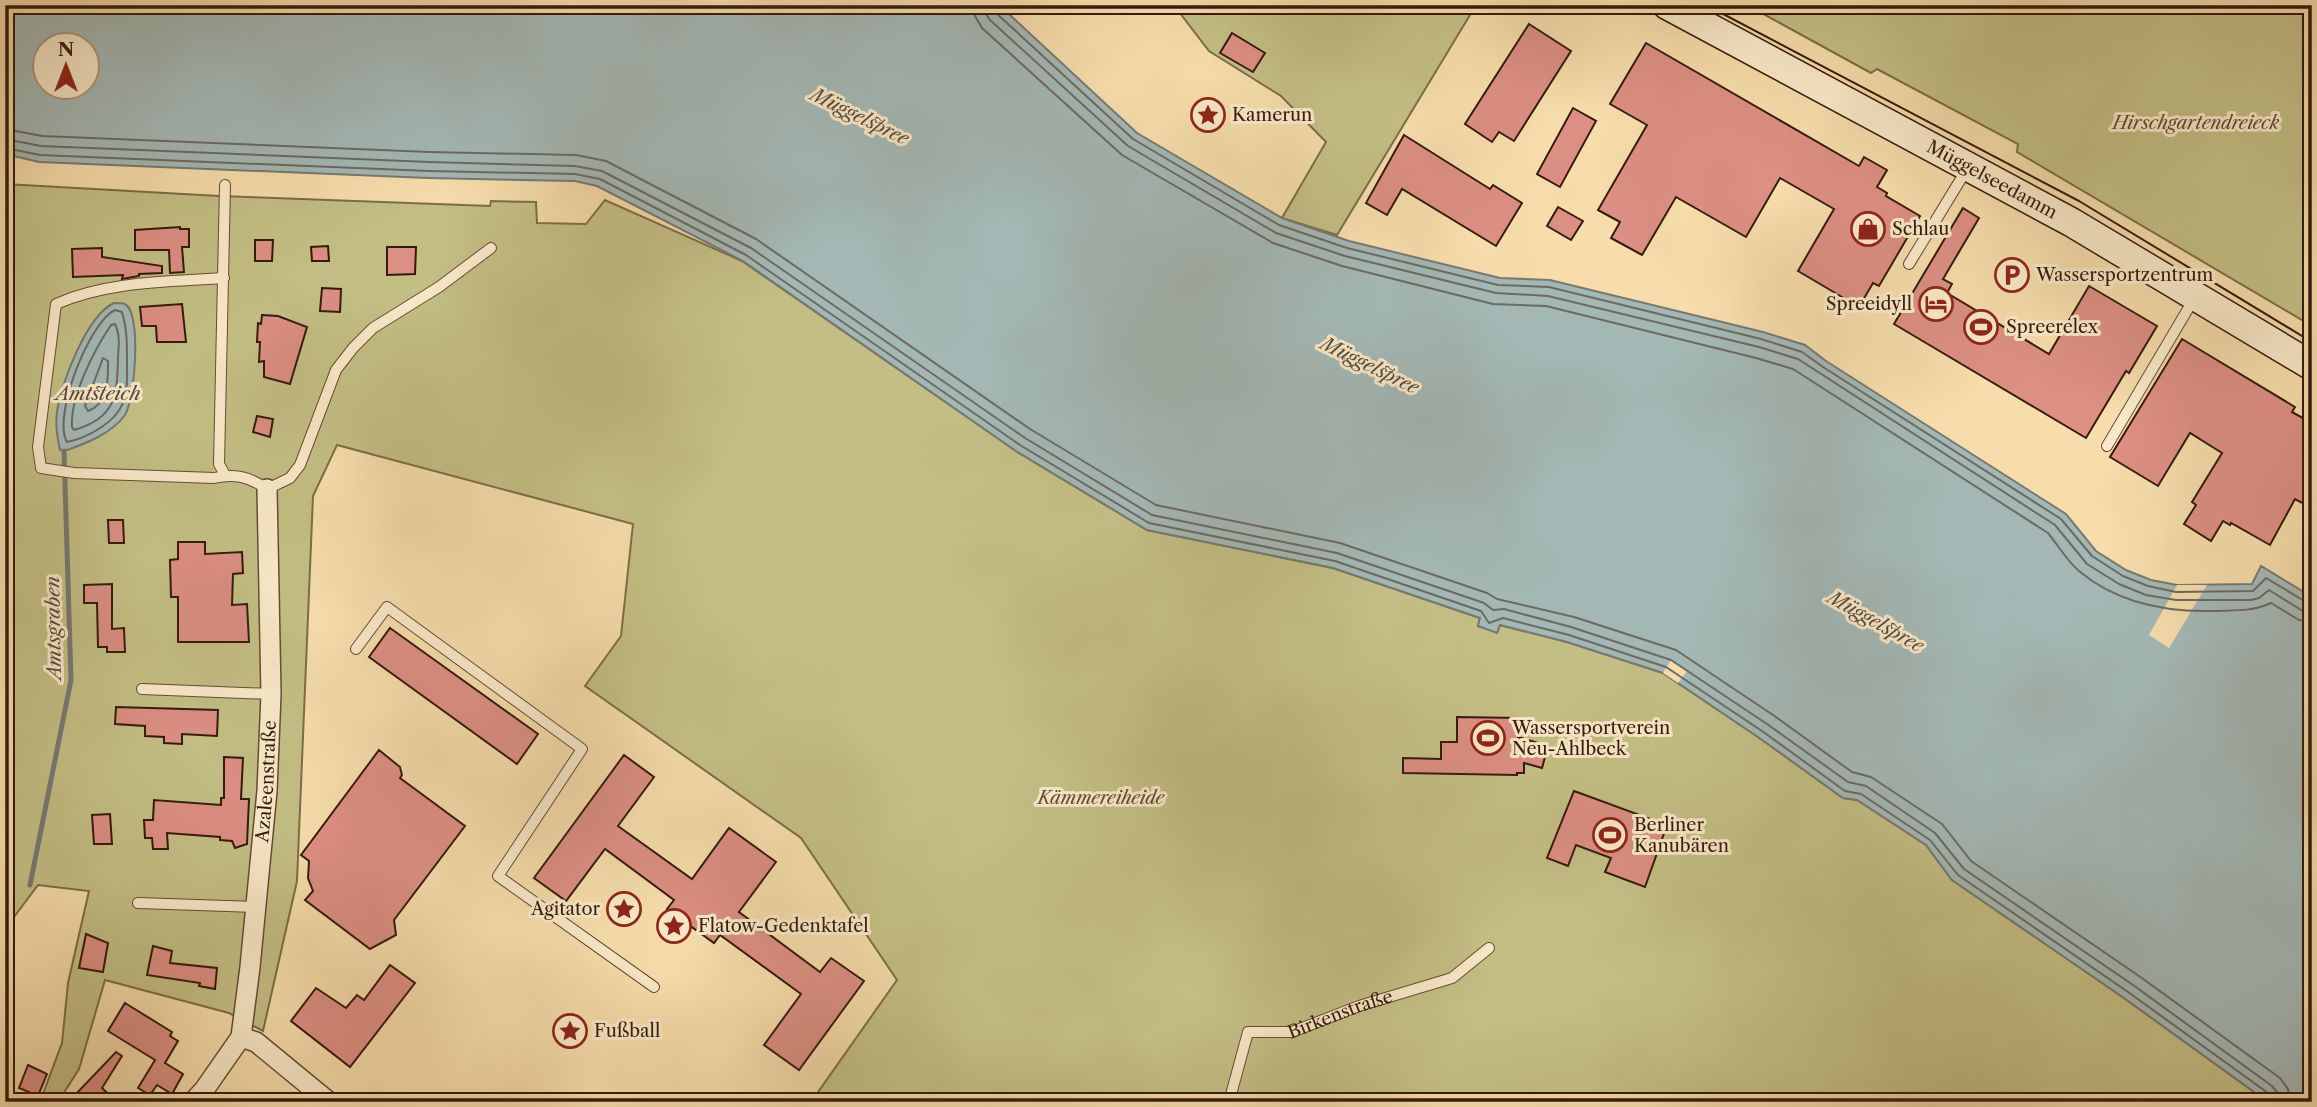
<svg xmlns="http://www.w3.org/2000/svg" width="2317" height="1107" font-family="'Libre Caslon Text',serif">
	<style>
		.green { fill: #c3bf84; stroke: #7c6d48; stroke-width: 2 }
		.water { fill: #a3b8b5; stroke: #777972; stroke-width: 2; fill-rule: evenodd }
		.pier { fill: #f6ddab }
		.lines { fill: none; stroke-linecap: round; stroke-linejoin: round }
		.shore { stroke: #6c6a61; stroke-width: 2 }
		.stream { stroke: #777972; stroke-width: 5 }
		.building { fill: #dc8f83; stroke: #351b0d; stroke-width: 2 }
		.service-casing { stroke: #654c34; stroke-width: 12 }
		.minor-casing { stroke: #654c34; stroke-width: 22 }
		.secondary-casing { stroke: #351b0d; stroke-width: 31 }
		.service { stroke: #f9e9c8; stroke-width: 10 }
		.minor { stroke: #f9e9c8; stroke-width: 19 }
		.secondary { stroke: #f9e9c8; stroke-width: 28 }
		.tram { stroke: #351b0d; stroke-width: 2 }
		.labels { text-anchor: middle; stroke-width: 6; stroke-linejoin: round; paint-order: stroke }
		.poi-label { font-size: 18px; fill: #351b0d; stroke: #f9e9c8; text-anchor: start }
		.park-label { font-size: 18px; font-style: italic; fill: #604c31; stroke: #f9e9c8 }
		.street-label { font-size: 18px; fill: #351b0d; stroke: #f9e9c8 }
		.water-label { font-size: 19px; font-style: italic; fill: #564a3f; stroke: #f9e9c8 }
	</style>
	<rect width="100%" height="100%" fill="#f6ddab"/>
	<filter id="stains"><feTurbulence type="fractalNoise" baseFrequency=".00286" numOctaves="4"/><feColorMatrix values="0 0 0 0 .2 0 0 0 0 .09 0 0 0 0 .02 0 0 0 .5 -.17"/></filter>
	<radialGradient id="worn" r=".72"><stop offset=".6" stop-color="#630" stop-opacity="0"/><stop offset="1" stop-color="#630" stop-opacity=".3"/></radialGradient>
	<g class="green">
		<polygon points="1176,5 1476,5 1337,235 1282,218 1326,142 1281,96 1209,51 1176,8"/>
		<polygon points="1747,5 2312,5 2312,326 2017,152 2018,144 1877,69 1871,73"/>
		<polygon points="5,184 219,196 490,206 491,201 536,202 537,223 586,224 605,200 742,261 1016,451 1147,530 1333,568 1480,618 1478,626 1497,632 1500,625 1567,642 1663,673 1758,737 1843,798 1857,800 1926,845 1952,880 2124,998 2268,1102 811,1102 897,980 801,838 585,686 621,636 633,524 337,445 313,496 297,881 263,1031 229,1013 105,980 79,1069 58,1102 40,1102 62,1043 68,983 89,891 38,885 5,929"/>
	</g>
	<g class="water">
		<path d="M5 5H996L1010 15 1137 133 1282 218 1349 241 1500 278 1550 280 1763 332 1805 345 1826 361 2066 514 2096 551 2126 570 2151 580 2177 585 2252 584 2261 566 2312 597V1102H2268L2124 998 1952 880 1926 845 1857 800 1843 798 1758 737 1663 673 1567 642 1500 625 1497 633 1478 626 1480 618 1333 568 1147 530 1016 451 743 261 597 186 575 181 428 178 39 162 5 154ZM46 46H88V88H46Z"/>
		<path d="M114 303C116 303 123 303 125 304 142 313 135 399 125 415 111 434 85 444 64 451L60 450C57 437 55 425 57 412 61 383 87 315 114 303Z"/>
	</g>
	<g class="pier">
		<polygon points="2177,585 2207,585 2169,648 2149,635"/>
		<polygon points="1671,660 1687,671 1678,683 1663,673"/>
	</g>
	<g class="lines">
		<g class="shore">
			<path d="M974 5 975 16 982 28 1122 155 1273 243 1342 266 1493 304 1546 306 1756 358 1793 369 2048 533C2058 545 2067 561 2079 571 2117 603 2164 612 2212 611 2233 610 2252 612 2271 603L2299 620 2312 622"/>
			<polyline points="984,5 985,13 990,20 1128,146 1276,233 1345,256 1496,293 1548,296 1759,347 1798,359 2055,525 2087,564 2119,584 2146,595 2176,600 2251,600 2259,598 2269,590 2301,610 2312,612"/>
			<polyline points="993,5 996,13 1133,139 1279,225 1347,248 1498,285 1549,287 1761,339 1802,352 1823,367 2061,519 2092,556 2123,576 2148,586 2176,592 2253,591 2266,578 2306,602 2312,603"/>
			<polyline points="5,129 42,136 429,152 576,155 606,161 756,239 1030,429 1156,505 1340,543 1487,593 1497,599 1574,617 1676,650 1773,715 1852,772 1871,777 1942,824 1971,861 2139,976 2280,1078 2288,1089 2290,1102"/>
			<polyline points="5,139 41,146 429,162 575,166 602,171 751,248 1025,438 1152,515 1337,553 1484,603 1493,610 1504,609 1571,627 1671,660 1767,724 1848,782 1866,786 1935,833 1964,869 2133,985 2272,1086 2278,1093 2280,1102"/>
			<polyline points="5,148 40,155 429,171 575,174 600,179 746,255 1020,445 1149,523 1335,561 1481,611 1489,623 1503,618 1569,635 1666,667 1762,731 1845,791 1861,794 1930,840 1958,875 2128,992 2268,1093 2271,1102"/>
			<path d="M115 310 122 312C127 329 127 342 127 360 127 374 128 389 123 403 115 423 87 438 67 442 52 417 89 322 115 310Z"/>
			<path d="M115 324C120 334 119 345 118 357 117 394 117 418 74 430L72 427C70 397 94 350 111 325Z"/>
			<path d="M103 358 108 361C108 381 109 403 88 411L85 406Z"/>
		</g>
		<polyline class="stream" points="30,885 71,680 64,451"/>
	</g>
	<g class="building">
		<polygon points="1529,24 1571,51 1514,141 1499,132 1492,142 1465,124"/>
		<polygon points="1232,33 1265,53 1253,72 1220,53"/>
		<polygon points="1646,43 1859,166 1864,157 1887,170 1877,187 1887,193 1886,196 1920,216 1879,286 1873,283 1859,307 1798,271 1834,209 1780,178 1746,237 1676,197 1642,255 1611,238 1620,222 1598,210 1647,125 1610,104"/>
		<polygon points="1573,108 1596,121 1560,187 1537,174"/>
		<polygon points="1404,135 1490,189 1493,185 1522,203 1496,246 1402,189 1387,215 1366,203"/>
		<polygon points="1558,207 1583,221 1571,240 1547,226"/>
		<polygon points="1963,208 1979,218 1943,279 1952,284 1947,293 2049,354 2089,286 2157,326 2129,373 2126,371 2086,438 1894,324"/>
		<polygon points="180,227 180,229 189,229 189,247 182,247 184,272 170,273 169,250 135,250 135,230"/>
		<polygon points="255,240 273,240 272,261 255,261"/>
		<polygon points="328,246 329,261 312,261 311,247"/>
		<polygon points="387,247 416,247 415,274 387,275"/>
		<polygon points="102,248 102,257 162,266 162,273 139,274 139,276 122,279 123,275 73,277 72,249"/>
		<polygon points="322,288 341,289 340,312 320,311"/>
		<polygon points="182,304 186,342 157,342 156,326 142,326 140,307"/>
		<polygon points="262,315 278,316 307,327 290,384 264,377 264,361 259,362 260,342 257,342 258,323 261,324"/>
		<polygon points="2182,339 2295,407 2292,412 2312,423 2312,508 2295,499 2270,545 2231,523 2230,525 2223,521 2211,541 2184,524 2196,505 2192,502 2222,453 2190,433 2158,486 2110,457"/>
		<polygon points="257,416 273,419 270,437 253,432"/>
		<polygon points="108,520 123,520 124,543 109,543"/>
		<polygon points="178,542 205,542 205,554 242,552 243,573 233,574 232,605 247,604 249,642 178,642 178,597 171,597 170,560 178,559"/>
		<polygon points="112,584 112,629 124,628 125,652 107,652 107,647 98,647 97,603 84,603 84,585"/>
		<polygon points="390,628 538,734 517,764 369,657"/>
		<polygon points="116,707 218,710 217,736 182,734 182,744 164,743 164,737 145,736 145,726 115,724"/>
		<polygon points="1457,717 1518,718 1518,737 1548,746 1542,768 1524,763 1524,773 1517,773 1517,775 1403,773 1403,758 1441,759 1441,742 1457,742"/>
		<polygon points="379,750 400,767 402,775 400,778 465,826 394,920 396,935 370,949 305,900 313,891 308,878 309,861 301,855"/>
		<polygon points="624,755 654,777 618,826 692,879 729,828 776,862 739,912 820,972 831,958 864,981 799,1070 764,1045 801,994 720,935 714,943 667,909 674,900 605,849 566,901 534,878"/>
		<polygon points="224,757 243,758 241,799 249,799 247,844 235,848 232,841 220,840 220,837 167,833 168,849 153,849 152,838 145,838 144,820 153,820 154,800 221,805 221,798 224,798"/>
		<polygon points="1574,791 1667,825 1645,887 1605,872 1611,858 1576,845 1568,866 1547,858"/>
		<polygon points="110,814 112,844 94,844 92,815"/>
		<polygon points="86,934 108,943 103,972 79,968"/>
		<polygon points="153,946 172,951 170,963 217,968 215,989 199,986 200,983 147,975"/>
		<polygon points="390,965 415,983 350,1067 291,1021 316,988 346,1008 357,995 364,1000"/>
		<polygon points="125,1003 172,1032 170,1036 178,1041 165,1063 183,1074 172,1094 157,1085 150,1095 138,1088 155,1060 108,1031"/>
		<polygon points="116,1052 122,1056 102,1088 117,1102 84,1102 76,1094"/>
		<polygon points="28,1065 47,1074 38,1096 19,1088"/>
	</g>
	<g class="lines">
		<g class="service-casing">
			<g id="service">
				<polyline points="1909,264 1967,169"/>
				<path d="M224 278C168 282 108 281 56 304L38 447 41 468 74 473 214 478C234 473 250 477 267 489L290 478 300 465 336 370 353 348 373 328 439 287 491 248"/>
				<polyline points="2107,446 2195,297"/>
				<polyline points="225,475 219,464 225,185"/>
				<polyline points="356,649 387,607 582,749 498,876 654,987"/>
				<polyline points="142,689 271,694"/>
				<polyline points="138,903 256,907"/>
				<path id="s1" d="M1229 1102 1248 1032H1292L1359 1006 1452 978 1489 948"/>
			</g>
		</g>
		<g class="minor-casing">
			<g id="minor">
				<polyline points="241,1037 256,1042 329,1102"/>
				<path id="s2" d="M193 1102 204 1090 241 1037 250 967 267 791 271 694 267 489"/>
			</g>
		</g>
		<g class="secondary-casing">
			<g id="secondary">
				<path id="s3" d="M1667 5 2071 222 2312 366"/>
			</g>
		</g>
		<use href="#service" class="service"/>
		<use href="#minor" class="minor"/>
		<use href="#secondary" class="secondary"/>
		<polyline class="tram" points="1706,5 2079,201 2312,342"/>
	</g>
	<defs>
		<g id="sight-ring" transform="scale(1.75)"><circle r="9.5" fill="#f9e9c8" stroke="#8f2418" stroke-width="1.5"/><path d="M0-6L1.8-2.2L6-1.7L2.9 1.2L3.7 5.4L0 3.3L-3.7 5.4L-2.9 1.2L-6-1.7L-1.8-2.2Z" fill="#8f2418"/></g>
		<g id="shop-ring" transform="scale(1.75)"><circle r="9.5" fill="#f9e9c8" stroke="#8f2418" stroke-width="1.5"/><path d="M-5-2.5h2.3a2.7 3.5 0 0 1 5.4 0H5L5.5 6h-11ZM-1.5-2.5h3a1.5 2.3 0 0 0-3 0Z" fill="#8f2418"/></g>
		<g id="parking-ring" transform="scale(1.75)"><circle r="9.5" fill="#f9e9c8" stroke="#8f2418" stroke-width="1.5"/><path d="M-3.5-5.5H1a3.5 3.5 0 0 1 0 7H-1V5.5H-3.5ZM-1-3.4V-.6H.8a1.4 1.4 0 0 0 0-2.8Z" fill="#8f2418"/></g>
		<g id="hotel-ring" transform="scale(1.75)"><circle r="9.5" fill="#f9e9c8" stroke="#8f2418" stroke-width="1.5"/><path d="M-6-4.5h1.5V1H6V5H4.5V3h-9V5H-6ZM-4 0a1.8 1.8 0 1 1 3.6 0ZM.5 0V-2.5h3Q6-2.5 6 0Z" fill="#8f2418"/></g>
		<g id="stadium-ring" transform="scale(1.75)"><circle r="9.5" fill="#f9e9c8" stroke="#8f2418" stroke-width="1.5"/><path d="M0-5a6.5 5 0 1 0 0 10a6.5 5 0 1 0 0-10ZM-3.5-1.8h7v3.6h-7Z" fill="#8f2418"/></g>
	</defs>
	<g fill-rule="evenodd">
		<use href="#sight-ring" x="1208" y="115"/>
		<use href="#shop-ring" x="1868" y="229"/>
		<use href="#parking-ring" x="2012" y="275"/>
		<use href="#hotel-ring" x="1936" y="304"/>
		<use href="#stadium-ring" x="1981" y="327"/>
		<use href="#stadium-ring" x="1488" y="738"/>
		<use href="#stadium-ring" x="1610" y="835"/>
		<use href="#sight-ring" x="624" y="909"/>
		<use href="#sight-ring" x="674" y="926"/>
		<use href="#sight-ring" x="570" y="1031"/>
	</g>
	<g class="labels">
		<g class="poi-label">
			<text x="1232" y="121">Kamerun</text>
			<text x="1892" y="235">Schlau</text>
			<text x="2036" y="281">Wassersportzentrum</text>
			<text x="1912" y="310" text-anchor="end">Spreeidyll</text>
			<text x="2006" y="333">Spreerelex</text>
			<text x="1512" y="734">Wassersportverein<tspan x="1512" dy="21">Neu-Ahlbeck</tspan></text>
			<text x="1634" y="831">Berliner<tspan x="1634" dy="21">Kanubären</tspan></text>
			<text x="600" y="915" text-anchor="end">Agitator</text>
			<text x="698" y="932">Flatow-Gedenktafel</text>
			<text x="594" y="1037">Fußball</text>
		</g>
		<g class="park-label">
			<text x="2196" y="129">Hirschgartendreieck</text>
			<text x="1101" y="804">Kämmereiheide</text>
		</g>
		<g class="street-label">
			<text dy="6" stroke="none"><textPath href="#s3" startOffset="369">Müggelseedamm</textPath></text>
			<text dy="6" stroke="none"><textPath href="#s2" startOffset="338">Azaleenstraße</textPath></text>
			<text dy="6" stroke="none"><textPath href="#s1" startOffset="168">Birkenstraße</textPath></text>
		</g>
		<g class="water-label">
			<text transform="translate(860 116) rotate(26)" y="7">Müggelspree</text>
			<text transform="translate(1370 365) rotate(26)" y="7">Müggelspree</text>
			<text x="98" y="400">Amtsteich</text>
			<text transform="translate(1876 621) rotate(29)" y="7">Müggelspree</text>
			<text transform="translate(53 628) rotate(-91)" y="7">Amtsgraben</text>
		</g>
	</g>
	<rect width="2317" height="1107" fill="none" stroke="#f6ddab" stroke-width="28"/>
	<rect x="7" y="7" width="2303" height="1093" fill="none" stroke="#351b0d" stroke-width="3.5"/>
	<rect x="14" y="14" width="2289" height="1079" fill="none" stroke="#351b0d" stroke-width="2"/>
	<g transform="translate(66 66)"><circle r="33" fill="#f9e9c8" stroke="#ab977d" stroke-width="2"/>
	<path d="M0-5L12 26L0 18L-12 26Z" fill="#8f2418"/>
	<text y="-10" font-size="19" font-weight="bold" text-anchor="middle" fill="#351b0d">N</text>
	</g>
	<rect width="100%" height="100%" filter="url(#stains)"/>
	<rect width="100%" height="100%" fill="url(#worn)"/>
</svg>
